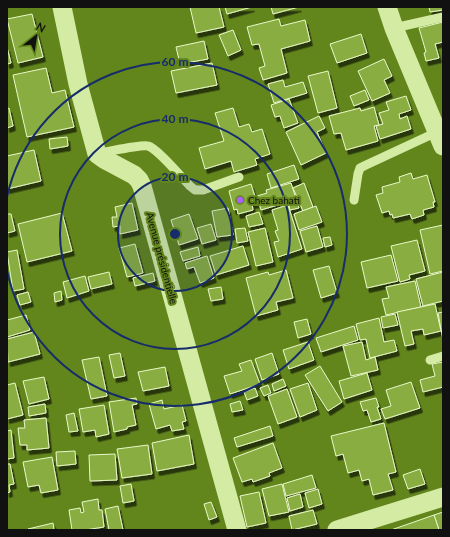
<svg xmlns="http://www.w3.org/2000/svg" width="450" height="537" font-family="Lato,sans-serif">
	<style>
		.building { fill: #89ad40; stroke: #e9f8c9; filter: url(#shadow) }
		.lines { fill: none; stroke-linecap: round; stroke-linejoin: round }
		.service { stroke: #d4eba4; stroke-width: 9 }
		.minor { stroke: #d4eba4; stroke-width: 19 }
		.ring { fill: none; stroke: #162c6b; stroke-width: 2 }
		.poi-dot { fill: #ad61fc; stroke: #62861c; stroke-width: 1.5 }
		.labels { text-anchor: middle; stroke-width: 4; stroke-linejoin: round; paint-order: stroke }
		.poi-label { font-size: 10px; fill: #111; stroke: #62861c; text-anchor: start }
		.street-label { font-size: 10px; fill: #111; stroke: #62861c }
		.centre { fill: #162c6b; stroke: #62861c; stroke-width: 2 }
		.ring-label { font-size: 12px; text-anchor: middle; font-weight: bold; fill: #162c6b; stroke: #62861c; stroke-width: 4; stroke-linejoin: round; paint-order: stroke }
	</style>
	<defs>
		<filter id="shadow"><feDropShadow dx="2.5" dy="4.5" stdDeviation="0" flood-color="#0009"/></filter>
	</defs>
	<rect width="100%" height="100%" fill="#62861c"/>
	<g class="building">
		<polygon points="190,7 219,7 224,27 196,33"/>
		<polygon points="225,7 252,7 227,14"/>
		<polygon points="271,7 299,7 273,14"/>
		<polygon points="429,7 443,7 443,10 430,12"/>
		<polygon points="32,14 43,57 18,63 7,19"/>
		<polygon points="279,19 281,26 305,20 310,41 281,49 287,73 263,80 259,68 265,66 259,44 252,45 247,27"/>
		<polygon points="443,22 443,42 435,44 439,58 426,61 424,53 426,52 419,28"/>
		<polygon points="233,30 241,50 228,56 219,35"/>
		<polygon points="361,34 367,53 337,63 330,44"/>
		<polygon points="204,41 208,59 180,64 176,47"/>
		<polygon points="7,47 11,63 7,64"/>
		<polygon points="384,59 392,76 384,80 390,93 372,101 358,71"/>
		<polygon points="212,63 217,85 176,93 171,71"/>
		<polygon points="46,68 52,93 65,90 74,127 27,137 13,75"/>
		<polygon points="328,71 337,108 318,113 308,76"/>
		<polygon points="283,80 285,87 303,82 307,93 274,103 268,84"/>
		<polygon points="365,90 369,100 354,106 350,96"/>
		<polygon points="406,96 411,110 399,114 400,119 407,116 411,129 380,139 376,126 383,124 379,113 389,110 386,102"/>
		<polygon points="289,99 298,123 284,128 280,116 275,117 271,105"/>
		<polygon points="374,107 379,125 374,126 378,141 346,150 341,133 334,134 329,116 360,108 361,111"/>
		<polygon points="9,108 13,126 7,128 7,109"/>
		<polygon points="233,108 239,127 249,124 252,132 262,129 270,154 255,159 257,165 234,172 231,161 205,169 199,148 224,141 215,113"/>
		<polygon points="319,116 325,128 317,132 326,153 301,165 286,132"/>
		<polygon points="67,137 68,146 50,149 49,139"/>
		<polygon points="34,150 41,181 7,189 7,156"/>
		<polygon points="294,165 299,179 271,188 267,174"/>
		<polygon points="411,173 413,179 427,175 435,202 433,202 434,207 423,210 424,215 412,219 410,214 393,218 392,214 390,215 389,211 382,213 376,195 383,193 382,187 400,182 399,177"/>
		<polygon points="291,183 299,208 290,210 288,202 261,210 257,196 267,193 266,190"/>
		<polygon points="304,183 313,207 303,211 293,188"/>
		<polygon points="251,184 257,203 252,204 253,210 238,214 237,209 234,210 229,191"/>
		<polygon points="132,203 138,230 120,234 120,226 113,227 112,217 117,217 115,207"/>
		<polygon points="288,205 302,249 278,257 274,242 279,241 275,231 278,230 272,210"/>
		<polygon points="316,206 322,222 299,230 294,214"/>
		<polygon points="228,208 233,235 217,237 212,211"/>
		<polygon points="259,212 263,224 249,227 246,216"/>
		<polygon points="62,213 72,251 27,262 18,224"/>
		<polygon points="7,214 11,214 15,231 7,233"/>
		<polygon points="189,214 198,239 179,245 171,220"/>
		<polygon points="211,224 216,240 202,244 197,228"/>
		<polygon points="443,225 443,271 430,274 420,230"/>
		<polygon points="317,226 323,247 306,252 300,231"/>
		<polygon points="245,228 248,241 237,243 235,229"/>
		<polygon points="265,228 273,262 256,266 248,232"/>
		<polygon points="330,237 332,245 325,247 323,238"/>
		<polygon points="417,240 425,271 409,275 410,279 400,282 391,246"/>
		<polygon points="135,244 143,273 127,277 119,248"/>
		<polygon points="243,246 249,265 216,275 210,256"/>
		<polygon points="198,247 200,256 183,261 180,252"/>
		<polygon points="17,250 24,289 13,291 7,252"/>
		<polygon points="391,255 398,281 367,288 361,262"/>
		<polygon points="207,256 214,278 200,283 194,267 187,269 185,263"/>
		<polygon points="329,266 337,293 321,298 313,270"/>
		<polygon points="286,270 293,298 276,302 278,310 256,316 246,278 268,272 269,275"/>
		<polygon points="109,272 112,284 91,289 88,277"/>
		<polygon points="443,272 443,301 423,306 416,279"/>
		<polygon points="153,273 155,281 135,286 133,278"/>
		<polygon points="85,276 89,291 67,298 63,282"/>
		<polygon points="415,281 421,307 386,315 382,299 389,298 386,287"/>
		<polygon points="221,287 223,299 211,301 208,289"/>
		<polygon points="61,291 62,300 55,302 54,293"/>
		<polygon points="28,292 31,302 20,305 17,295"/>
		<polygon points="435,304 441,331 424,335 423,329 411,331 414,344 405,346 397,312"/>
		<polygon points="443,312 443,340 438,313"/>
		<polygon points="395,314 398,325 383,328 381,317"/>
		<polygon points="26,315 30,330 7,337 7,320"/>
		<polygon points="379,318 384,342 394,340 397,351 370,358 366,339 360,340 356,324"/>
		<polygon points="307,319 311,334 298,338 294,322"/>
		<polygon points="354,326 358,340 321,352 316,338"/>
		<polygon points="34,332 40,354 8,362 7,339"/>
		<polygon points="308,342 314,360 289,369 283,350"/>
		<polygon points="362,342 366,360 375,357 378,370 351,376 343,346"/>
		<polygon points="120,353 125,376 114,378 109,355"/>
		<polygon points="272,353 279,374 262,380 255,359"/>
		<polygon points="99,357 107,396 91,399 82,360"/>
		<polygon points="251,360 260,384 230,394 224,376 242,371 239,364"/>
		<polygon points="443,362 443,387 423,392 420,380 435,376 432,364"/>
		<polygon points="320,366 342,402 328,411 305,375"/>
		<polygon points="165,367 169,386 143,391 138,372"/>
		<polygon points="367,373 372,390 344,399 339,381"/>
		<polygon points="44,377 49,399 29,404 23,381"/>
		<polygon points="283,379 286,386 274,391 272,384"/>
		<polygon points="411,382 420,408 385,419 381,409 391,406 386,390"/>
		<polygon points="15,383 23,415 7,419 7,385"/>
		<polygon points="308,383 317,410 300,417 290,389"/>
		<polygon points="268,385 271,393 264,396 260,388"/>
		<polygon points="255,388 258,396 247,400 244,392"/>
		<polygon points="287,389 297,417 278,424 268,396"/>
		<polygon points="136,398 137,404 132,405 136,425 127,427 127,429 114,432 109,402"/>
		<polygon points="376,398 379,407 377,407 381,419 371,422 367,410 363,411 360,402"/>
		<polygon points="162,400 164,409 182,405 186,421 182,422 184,429 172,431 170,425 156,429 149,404"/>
		<polygon points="240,401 243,410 232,412 230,404"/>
		<polygon points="45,404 46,413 29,416 28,407"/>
		<polygon points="104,405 109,434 96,437 95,430 83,432 79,409"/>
		<polygon points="74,413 78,431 69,432 66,415"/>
		<polygon points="46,418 49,448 27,450 27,445 20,445 18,428 25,428 24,420"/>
		<polygon points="384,423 396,472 388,474 393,490 373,495 369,479 362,481 359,470 348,473 343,454 336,456 331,436"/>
		<polygon points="270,426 273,436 237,447 234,438"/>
		<polygon points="11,430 14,458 7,459 7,431"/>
		<polygon points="189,435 194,464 157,471 152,443"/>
		<polygon points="273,443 282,468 269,473 270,476 253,482 252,479 242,482 233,458"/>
		<polygon points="148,445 152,474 122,478 117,449"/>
		<polygon points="75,451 76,464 57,466 56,452"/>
		<polygon points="115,454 117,480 90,481 89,455"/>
		<polygon points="52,457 58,490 41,493 39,485 28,487 23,462"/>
		<polygon points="7,464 10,464 14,484 9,485 10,492 7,493"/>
		<polygon points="420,469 425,484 408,489 403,475"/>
		<polygon points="312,475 316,488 286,496 283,484"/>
		<polygon points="131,484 134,501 123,503 120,486"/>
		<polygon points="282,484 289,512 269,516 262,489"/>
		<polygon points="318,489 322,504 309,508 305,493"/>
		<polygon points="259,492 266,523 247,527 240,496"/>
		<polygon points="300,494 303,507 290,511 287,498"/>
		<polygon points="98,499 99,510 102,510 104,527 85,530 72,530 69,510 80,508 81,513 84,512 82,502"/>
		<polygon points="211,502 217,517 209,520 204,504"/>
		<polygon points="118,506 123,530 109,530 105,509"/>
		<polygon points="313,510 317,524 292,530 289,516"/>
		<polygon points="443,512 443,530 439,530 434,515"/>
		<polygon points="434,515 439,530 391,530"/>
		<polygon points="53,523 54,530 28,529"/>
	</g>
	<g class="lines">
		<g class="service">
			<polyline points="394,28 443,17"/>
			<path d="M99 153C108 152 141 144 148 146 157 148 183 179 190 186L195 190H203L239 177"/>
			<polyline points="354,200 358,174 360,168 366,165 437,132"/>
			<polyline points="430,360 443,356"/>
		</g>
		<g class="minor">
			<polyline points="62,7 78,84 97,154 104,159 134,175 139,180 142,186 237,530"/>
			<polyline points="387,7 394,28 443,146"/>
			<polyline points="337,530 443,497"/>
		</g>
	</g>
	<circle cx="175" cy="234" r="57" fill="#162c6b" fill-opacity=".12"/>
	<g class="ring">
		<circle cx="175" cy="234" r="57"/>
		<circle cx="175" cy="234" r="115"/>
		<path d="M7 197A172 172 0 1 1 7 271"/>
	</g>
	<circle class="poi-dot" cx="240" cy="200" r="4"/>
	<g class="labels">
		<g class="poi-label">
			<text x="248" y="204">Chez bahati</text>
		</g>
		<g class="street-label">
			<text transform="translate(162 258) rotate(75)" y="4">Avenue présidentielle</text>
		</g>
	</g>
	<circle cx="175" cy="234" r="6" class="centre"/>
	<g class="ring-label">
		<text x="175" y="66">60 m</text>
		<text x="175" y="123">40 m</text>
		<text x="175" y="181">20 m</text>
	</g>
	<rect width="450" height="537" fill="none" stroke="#111111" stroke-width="16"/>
	<g transform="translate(36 36) rotate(30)" stroke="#62861c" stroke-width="3" paint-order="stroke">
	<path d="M0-3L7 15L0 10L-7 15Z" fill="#111111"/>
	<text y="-6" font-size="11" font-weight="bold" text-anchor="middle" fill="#111111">N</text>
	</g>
</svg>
